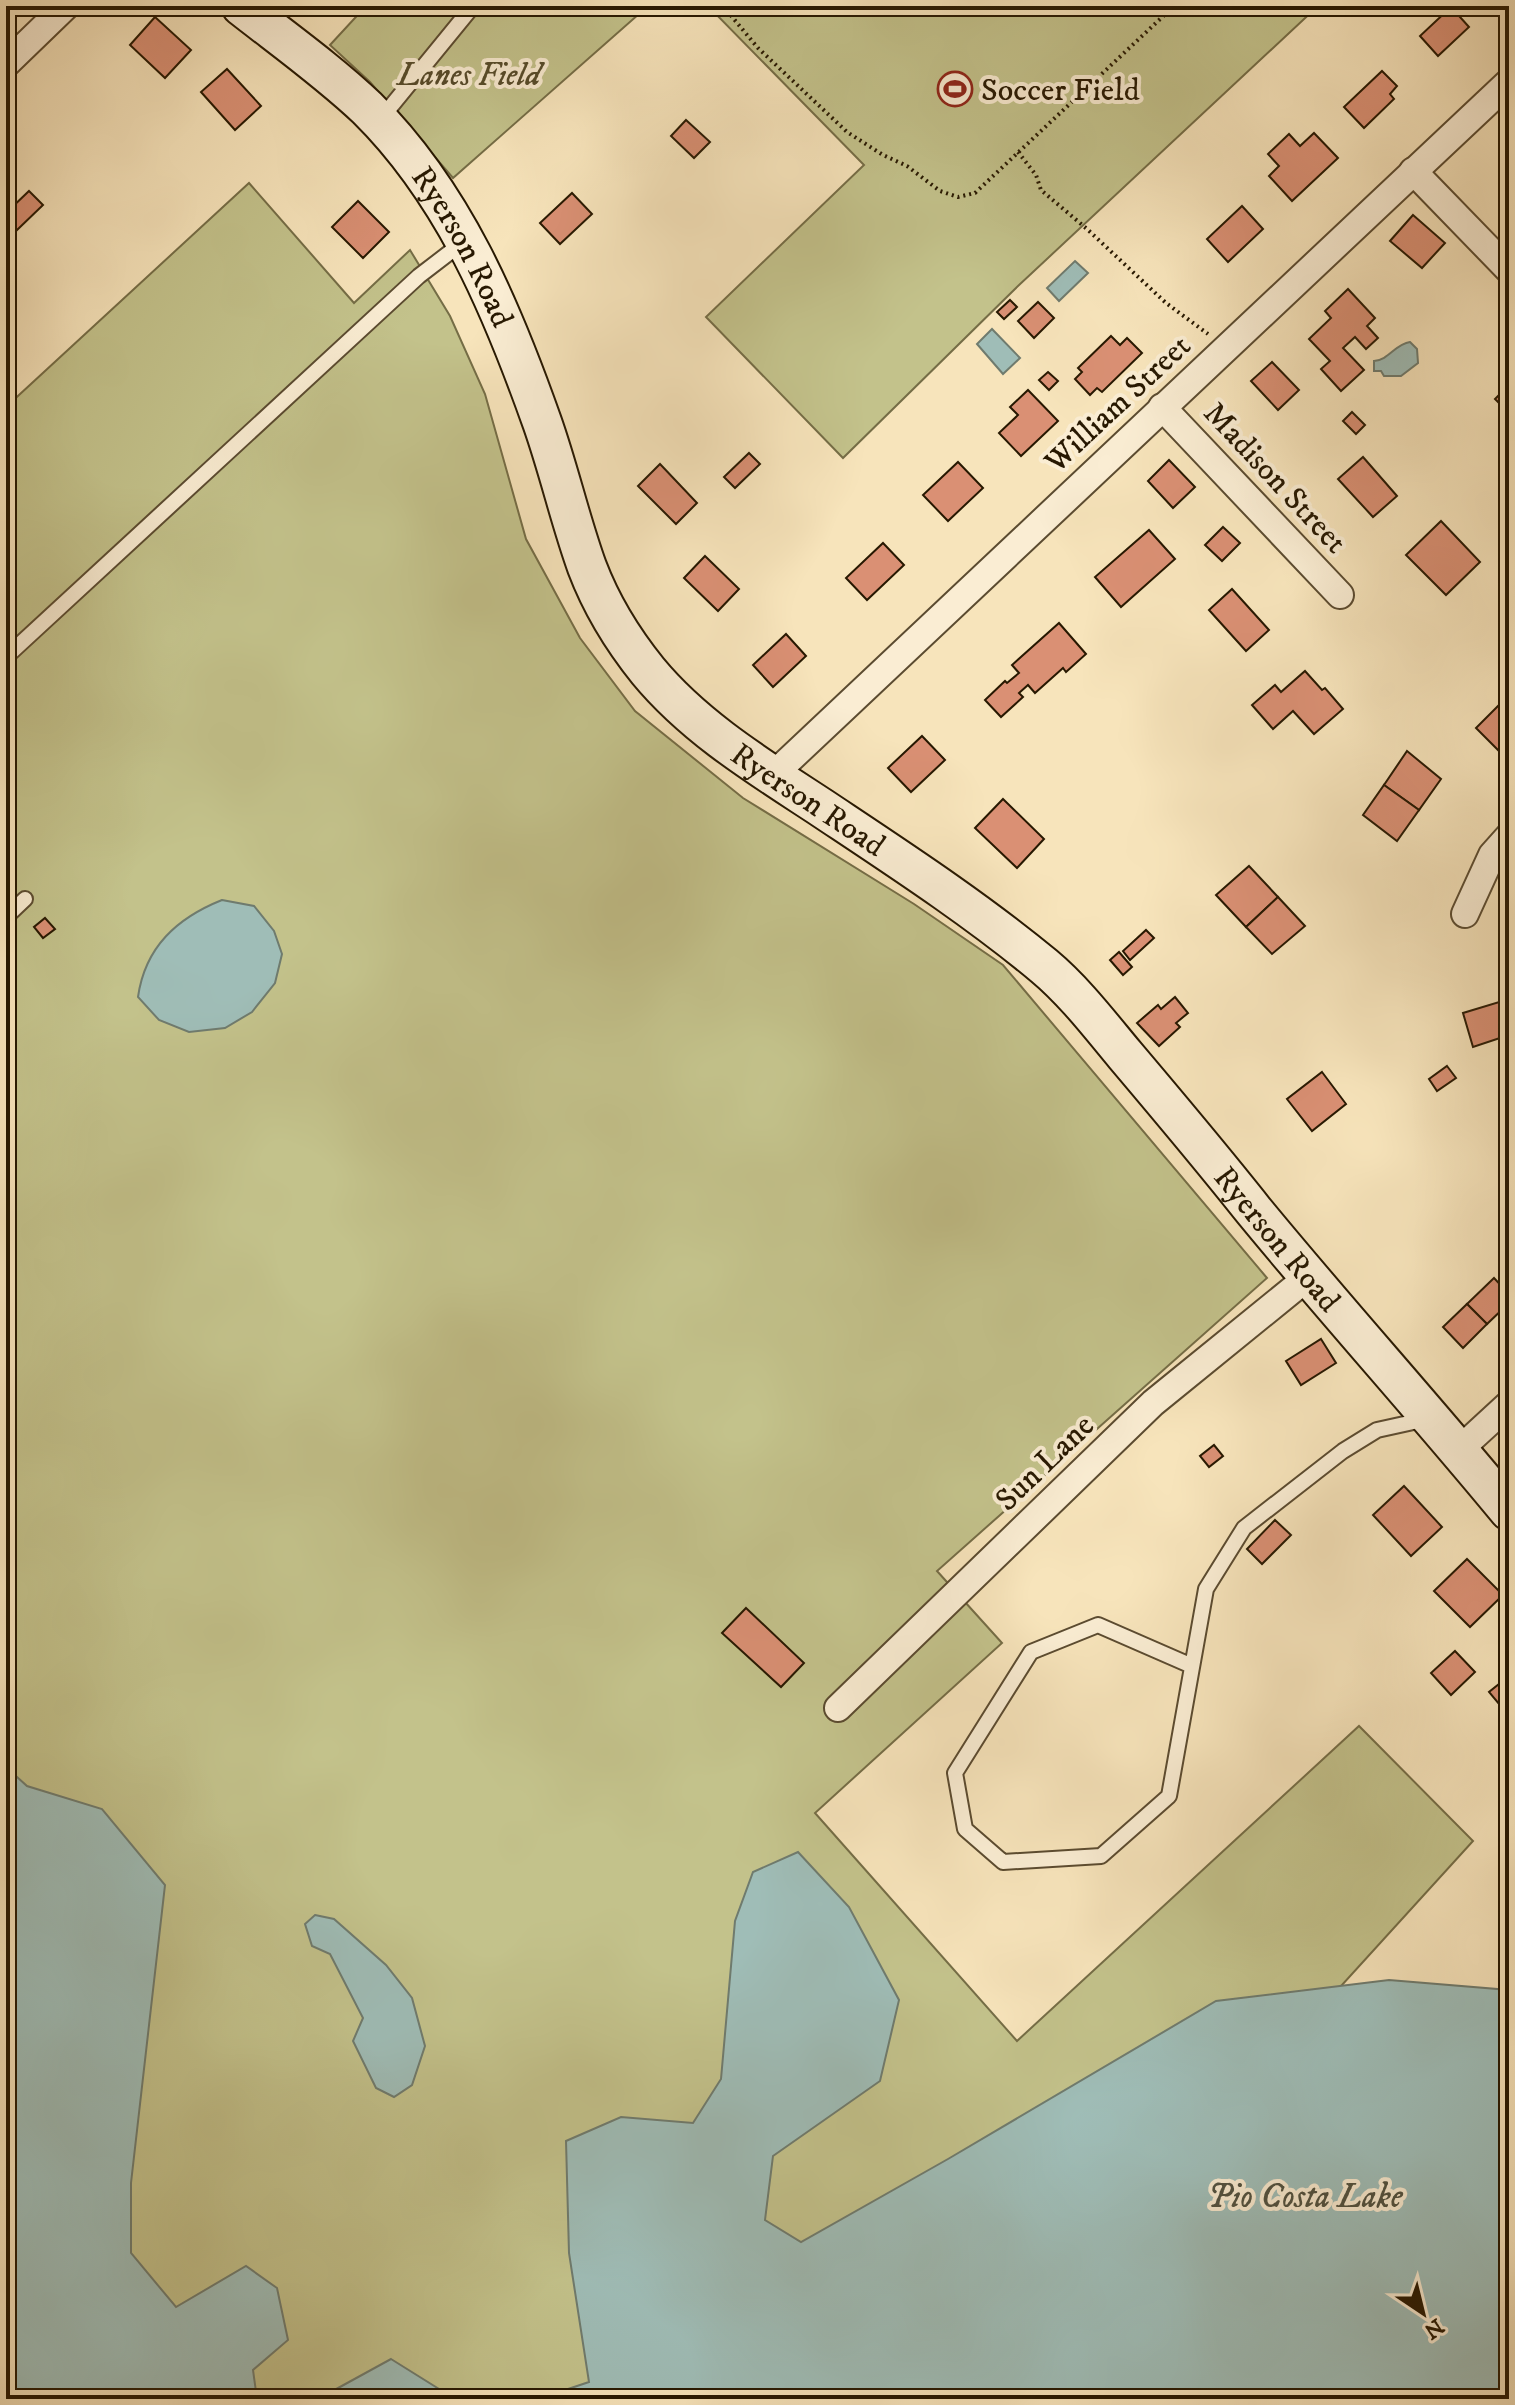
<svg xmlns="http://www.w3.org/2000/svg" width="1515" height="2405" font-family="'IM FELL DW Pica',serif">
	<style>
		.green { fill: #c3c28b; stroke: #756d46; stroke-width: 2 }
		.water { fill: #9fbdb7; stroke: #6f7b6e; stroke-width: 2 }
		.building { fill: #da9074; stroke: #271801; stroke-width: 2 }
		.lines { fill: none; stroke-linecap: round; stroke-linejoin: round }
		.lane-casing { stroke: #5b4b30; stroke-width: 18 }
		.street-casing { stroke: #5b4b30; stroke-width: 30 }
		.secondary-casing { stroke: #271801; stroke-width: 42 }
		.path { stroke: #271801; stroke-width: 4; stroke-dasharray: 2 4; stroke-linecap: butt }
		.lane { stroke: #faedd3; stroke-width: 14 }
		.street { stroke: #faedd3; stroke-width: 26 }
		.secondary { stroke: #faedd3; stroke-width: 38 }
		.labels { text-anchor: middle; stroke-width: 8; stroke-linejoin: round; paint-order: stroke }
		.park-label { font-size: 32px; font-style: italic; fill: #564b2a; stroke: #faedd3 }
		.poi-label { font-size: 32px; fill: #271801; stroke: #faedd3; text-anchor: start }
		.street-label { font-size: 32px; fill: #271801; stroke: #faedd3 }
		.water-label { font-size: 34px; font-style: italic; fill: #515241; stroke: #faedd3 }
	</style>
	<rect width="100%" height="100%" fill="#f7e4bb"/>
	<filter id="stains"><feTurbulence type="fractalNoise" baseFrequency=".0025" numOctaves="4"/><feColorMatrix values="0 0 0 0 .2 0 0 0 0 .09 0 0 0 0 .02 0 0 0 .5 -.17"/></filter>
	<radialGradient id="worn" r=".72"><stop offset=".6" stop-color="#630" stop-opacity="0"/><stop offset="1" stop-color="#630" stop-opacity=".3"/></radialGradient>
	<g class="green">
		<polygon points="366,6 648,6 453,178 370,82 330,45"/>
		<polygon points="708,6 1318,6 1018,286 843,458 706,317 864,165"/>
		<polygon points="249,183 354,303 410,250 450,316 485,394 526,539 580,638 635,711 743,798 914,904 1003,965 1267,1278 937,1571 1002,1643 815,1813 1017,2041 1359,1726 1473,1841 1342,1985 779,2399 6,2399 6,407"/>
	</g>
	<g class="water">
		<polygon points="1075,261 1088,273 1059,301 1047,288"/>
		<polygon points="992,329 1020,358 1003,374 977,344"/>
		<path d="M1410 342 1417 349 1418 363 1401 376H1384L1381 371H1374V361C1389 360 1395 344 1410 342Z"/>
		<path d="M222 900 254 906 274 931 282 954 275 983 252 1012 225 1028 189 1032 159 1020 138 997C145 947 177 918 222 900Z"/>
		<polygon points="6,1767 27,1786 102,1809 165,1885 131,2183 131,2253 176,2307 246,2266 277,2288 288,2340 253,2370 257,2399 6,2399"/>
		<polygon points="798,1852 849,1907 899,2000 880,2081 773,2156 765,2220 801,2242 948,2159 1216,2001 1389,1980 1509,1990 1509,2399 538,2399 589,2382 569,2253 566,2141 621,2117 693,2123 721,2079 735,1921 753,1872"/>
		<polygon points="315,1915 334,1919 386,1965 412,1998 425,2046 412,2085 394,2097 376,2088 353,2041 363,2018 330,1954 312,1946 305,1924"/>
		<polygon points="391,2359 455,2399 318,2399"/>
	</g>
	<g class="building">
		<polygon points="1451,7 1469,27 1438,56 1420,36"/>
		<polygon points="155,17 191,50 165,78 130,45"/>
		<polygon points="227,69 261,106 235,130 201,92"/>
		<polygon points="1382,71 1397,86 1390,94 1394,99 1364,128 1344,107"/>
		<polygon points="686,120 710,142 694,158 671,136"/>
		<polygon points="1314,133 1338,158 1292,201 1269,176 1279,166 1268,154 1289,134 1300,146"/>
		<polygon points="29,191 43,205 17,230 6,218 6,213"/>
		<polygon points="572,193 592,214 560,244 540,223"/>
		<polygon points="358,201 389,232 363,258 332,227"/>
		<polygon points="1242,206 1263,229 1228,262 1207,239"/>
		<polygon points="1413,215 1445,243 1422,268 1390,241"/>
		<polygon points="1348,289 1375,318 1367,326 1378,338 1366,349 1355,337 1343,348 1364,370 1341,391 1321,369 1330,361 1309,339 1331,318 1325,311"/>
		<polygon points="1010,300 1017,307 1004,319 997,312"/>
		<polygon points="1038,302 1054,318 1034,338 1018,321"/>
		<polygon points="1111,336 1120,345 1127,338 1142,353 1102,392 1097,388 1090,395 1075,379 1082,372 1078,368"/>
		<polygon points="1272,362 1299,390 1278,410 1251,381"/>
		<polygon points="1048,372 1058,381 1049,390 1039,380"/>
		<polygon points="1509,385 1509,413 1495,399"/>
		<polygon points="1028,390 1058,421 1021,456 999,433 1018,415 1010,407"/>
		<polygon points="1352,412 1365,425 1356,434 1343,421"/>
		<polygon points="749,453 760,464 735,488 724,477"/>
		<polygon points="1363,457 1397,496 1373,517 1338,479"/>
		<polygon points="1169,460 1195,487 1173,508 1148,481"/>
		<polygon points="958,462 983,488 948,521 923,495"/>
		<polygon points="660,464 697,503 676,524 638,486"/>
		<polygon points="1441,521 1480,562 1446,595 1406,555"/>
		<polygon points="1223,527 1240,543 1222,561 1205,545"/>
		<polygon points="1149,530 1175,559 1121,607 1095,577"/>
		<polygon points="883,543 904,565 867,600 846,578"/>
		<polygon points="705,556 739,589 718,611 684,578"/>
		<polygon points="1232,589 1269,630 1246,651 1209,610"/>
		<polygon points="1059,623 1086,654 1066,672 1063,668 1035,693 1028,685 1019,693 1023,697 1001,717 985,700 1005,681 1007,683 1019,673 1012,665"/>
		<polygon points="786,634 806,656 773,687 753,665"/>
		<polygon points="1305,671 1322,690 1325,688 1343,709 1314,734 1293,711 1273,729 1252,705 1275,685 1281,692"/>
		<polygon points="1509,695 1509,743 1500,752 1476,728"/>
		<polygon points="922,736 945,760 911,792 888,768"/>
		<polygon points="1407,751 1441,779 1419,810 1384,785"/>
		<polygon points="1384,785 1419,810 1397,841 1363,815"/>
		<polygon points="1003,799 1044,839 1017,868 975,828"/>
		<polygon points="1249,866 1278,897 1246,927 1216,895"/>
		<polygon points="1278,897 1305,926 1272,954 1246,927"/>
		<polygon points="45,918 55,929 43,938 34,927"/>
		<polygon points="1146,930 1154,938 1130,960 1123,951"/>
		<polygon points="1119,952 1132,967 1123,975 1110,960"/>
		<polygon points="1175,997 1188,1013 1176,1023 1180,1027 1159,1046 1137,1023 1158,1005 1161,1009"/>
		<polygon points="1509,999 1509,1035 1473,1047 1463,1013"/>
		<polygon points="1447,1066 1456,1078 1437,1091 1429,1079"/>
		<polygon points="1322,1072 1346,1104 1312,1131 1287,1099"/>
		<polygon points="1494,1278 1509,1294 1509,1303 1487,1324 1467,1304"/>
		<polygon points="1467,1304 1487,1324 1463,1348 1443,1327"/>
		<polygon points="1321,1339 1336,1363 1301,1385 1286,1361"/>
		<polygon points="1214,1445 1223,1456 1209,1467 1200,1456"/>
		<polygon points="1404,1486 1442,1527 1411,1556 1373,1515"/>
		<polygon points="1275,1520 1291,1535 1262,1564 1247,1549"/>
		<polygon points="1467,1559 1503,1595 1470,1627 1434,1591"/>
		<polygon points="746,1608 804,1663 781,1687 722,1633"/>
		<polygon points="1455,1651 1475,1672 1451,1695 1431,1673"/>
		<polygon points="1509,1676 1509,1716 1489,1692"/>
	</g>
	<g class="lines">
		<g class="lane-casing">
			<g id="lane">
				<polyline points="379,121 473,6"/>
				<polyline points="6,657 419,276 462,243"/>
				<polyline points="6,917 25,899"/>
				<polyline points="1192,1666 1098,1625 1031,1652 955,1773 965,1829 1003,1862 1101,1856 1169,1796 1206,1589 1244,1528 1343,1451 1377,1430 1427,1419"/>
			</g>
		</g>
		<g class="street-casing">
			<g id="street">
				<polyline points="6,64 66,6"/>
				<polyline points="1413,171 1509,270"/>
				<polyline points="1162,407 1340,595"/>
				<polyline points="772,776 1509,82"/>
				<polyline points="1465,914 1492,855 1509,836"/>
				<polyline points="1459,1450 1509,1404"/>
				<polyline points="838,1708 1153,1403 1308,1277"/>
			</g>
		</g>
		<g class="secondary-casing">
			<g id="secondary">
				<path id="s1" d="M241 6C283 39 328 71 367 108 454 194 502 309 542 422 559 470 570 520 587 567 601 604 623 640 648 671 695 728 761 768 822 808 897 858 974 908 1044 966 1074 991 1100 1025 1125 1055 1169 1107 1212 1158 1254 1211 1337 1312 1425 1409 1509 1511"/>
			</g>
		</g>
		<g class="path">
			<polyline points="723,6 758,48 847,132 883,155 907,166 940,191 958,197 975,193 1174,6"/>
			<polyline points="1018,152 1036,175 1041,190 1087,229 1166,303 1208,334"/>
		</g>
		<use href="#lane" class="lane"/>
		<use href="#street" class="street"/>
		<use href="#secondary" class="secondary"/>
	</g>
	<defs>
		<g id="stadium-ring" transform="scale(1.8)"><circle r="9.5" fill="#faedd3" stroke="#8f2418" stroke-width="1.5"/><path d="M0-5a6.5 5 0 1 0 0 10a6.5 5 0 1 0 0-10ZM-3.5-1.8h7v3.6h-7Z" fill="#8f2418"/></g>
	</defs>
	<g fill-rule="evenodd">
		<use href="#stadium-ring" x="955" y="89"/>
	</g>
	<g class="labels">
		<g class="park-label">
			<text x="469" y="85">Lanes Field</text>
		</g>
		<g class="poi-label">
			<text x="981" y="100">Soccer Field</text>
		</g>
		<g class="street-label">
			<text dy="11" stroke="none"><textPath href="#s1" startOffset="332">Ryerson Road</textPath></text>
			<text transform="translate(1117 403) rotate(-43)" y="11">William Street</text>
			<text transform="translate(1276 477) rotate(47)" y="11">Madison Street</text>
			<text dy="11" stroke="none"><textPath href="#s1" startOffset="1004">Ryerson Road</textPath></text>
			<text dy="11" stroke="none"><textPath href="#s1" startOffset="1652">Ryerson Road</textPath></text>
			<text transform="translate(1044 1462) rotate(-44)" y="11">Sun Lane</text>
		</g>
		<g class="water-label">
			<text x="1305" y="2207">Pio Costa Lake</text>
		</g>
	</g>
	<rect width="1515" height="2405" fill="none" stroke="#f7e4bb" stroke-width="32"/>
	<rect x="8" y="8" width="1499" height="2389" fill="none" stroke="#271801" stroke-width="4"/>
	<rect x="16" y="16" width="1483" height="2373" fill="none" stroke="#271801" stroke-width="2"/>
	<g transform="translate(1423 2313) rotate(145)" stroke="#faedd3" stroke-width="6" paint-order="stroke">
	<path d="M0-6L14 30L0 20L-14 30Z" fill="#271801"/>
	<text y="-12" font-size="22" font-weight="bold" text-anchor="middle" fill="#271801">N</text>
	</g>
	<rect width="100%" height="100%" filter="url(#stains)"/>
	<rect width="100%" height="100%" fill="url(#worn)"/>
</svg>
